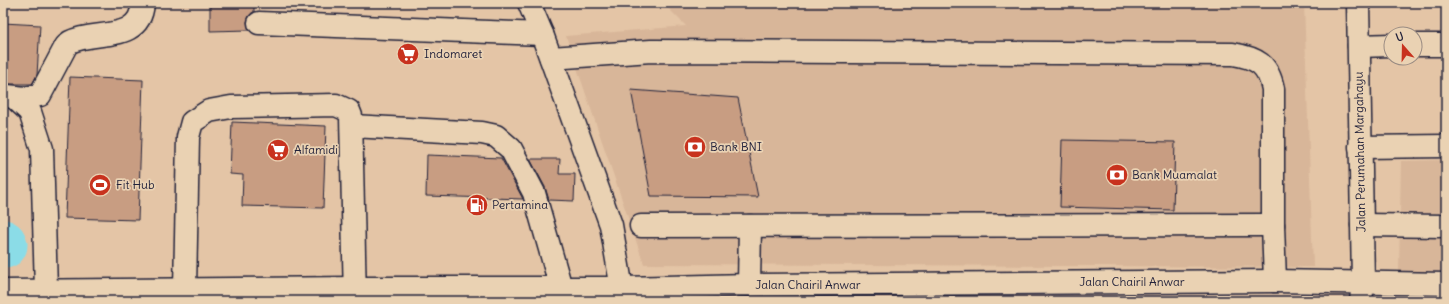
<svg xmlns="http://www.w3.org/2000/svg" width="1449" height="304" font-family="Delius,sans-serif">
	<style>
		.built { fill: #d8b699 }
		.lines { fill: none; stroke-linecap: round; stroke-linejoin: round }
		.river { stroke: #8bdce7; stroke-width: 47 }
		.building { fill: #c89d82; stroke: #22223b }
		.minor-casing { stroke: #22223b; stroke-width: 25 }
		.major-casing { stroke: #22223b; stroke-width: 25 }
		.minor { stroke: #ead2b3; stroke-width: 22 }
		.major { stroke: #ead2b3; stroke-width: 22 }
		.labels { text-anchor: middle; stroke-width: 3.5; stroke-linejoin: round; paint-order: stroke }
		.poi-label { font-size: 12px; fill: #22223b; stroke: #ead2b3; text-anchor: start }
		.street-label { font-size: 12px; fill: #22223b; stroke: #ead2b3 }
	</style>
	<rect width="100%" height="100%" fill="#e4c5a6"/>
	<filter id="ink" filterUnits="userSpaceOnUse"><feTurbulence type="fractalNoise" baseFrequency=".025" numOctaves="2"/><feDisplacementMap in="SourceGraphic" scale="8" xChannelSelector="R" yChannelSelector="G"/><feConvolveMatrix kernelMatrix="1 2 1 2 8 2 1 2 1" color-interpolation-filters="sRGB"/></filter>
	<g filter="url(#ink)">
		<g class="built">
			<polygon points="663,3 1304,3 1313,267 644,264 566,36 686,26"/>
			<polygon points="1446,160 1446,273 1399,273 1401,161"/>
		</g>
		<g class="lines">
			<polyline class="river" points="3,243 4,245"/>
		</g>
		<g class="building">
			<polygon points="210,3 254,3 254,12 249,16 247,22 249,30 210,31"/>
			<polygon points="3,23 40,25 37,75 32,84 3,84"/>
			<polygon points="70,77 143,80 138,220 65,218"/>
			<polygon points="631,90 738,98 758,197 651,196"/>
			<polygon points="232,122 326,126 323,208 242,206 243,175 230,174"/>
			<polygon points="1062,140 1175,142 1173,210 1060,207"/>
			<polygon points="427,155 501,158 523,199 426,196"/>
			<polygon points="530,159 560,159 559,174 575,174 574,201 549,200 545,187"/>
		</g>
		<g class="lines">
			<g class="minor-casing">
				<g id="minor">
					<polyline points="529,3 542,34 611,225 624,301"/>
					<polyline points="1358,3 1363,282 1361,301"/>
					<polyline points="259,23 542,34"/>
					<polyline points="1415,45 1446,45"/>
					<polyline points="1359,46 1391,45"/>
					<path d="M551 58 651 51 1233 54C1257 58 1268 64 1273 89V225L1275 281"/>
					<path d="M7 96 25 98 40 95 66 46 70 42C96 29 140 44 143 3"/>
					<polyline points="15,98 30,112 42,149 46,290"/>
					<polyline points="352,126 482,133 496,136 511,149 534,193 561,288"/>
					<polyline points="1360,147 1446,146"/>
					<polyline points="1362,225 1446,226"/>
					<polyline points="641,226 1273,225"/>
					<polyline points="749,285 750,226"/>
					<polyline points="185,289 188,137 192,122 209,111 231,107 336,105 349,111 351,116 355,301"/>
				</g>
			</g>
			<g class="major-casing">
				<polyline id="major" points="3,291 355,288 623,288 749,285 1275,281 1446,284"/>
			</g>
			<use href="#minor" class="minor"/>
			<use href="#major" class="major"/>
		</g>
	</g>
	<defs>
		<g id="supermarket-disc" transform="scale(1.15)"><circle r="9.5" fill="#c8321e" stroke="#ead2b3"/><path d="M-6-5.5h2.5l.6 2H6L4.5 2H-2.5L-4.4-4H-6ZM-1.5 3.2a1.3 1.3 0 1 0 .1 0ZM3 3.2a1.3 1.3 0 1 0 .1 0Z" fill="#fff"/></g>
		<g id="bank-disc" transform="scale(1.15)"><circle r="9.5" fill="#c8321e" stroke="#ead2b3"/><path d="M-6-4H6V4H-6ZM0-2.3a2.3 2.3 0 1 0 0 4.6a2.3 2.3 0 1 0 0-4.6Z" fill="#fff"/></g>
		<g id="stadium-disc" transform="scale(1.15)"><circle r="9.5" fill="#c8321e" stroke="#ead2b3"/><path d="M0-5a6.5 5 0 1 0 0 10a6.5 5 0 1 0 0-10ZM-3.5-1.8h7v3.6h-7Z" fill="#fff"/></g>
		<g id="fuel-disc" transform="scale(1.15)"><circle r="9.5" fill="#c8321e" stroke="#ead2b3"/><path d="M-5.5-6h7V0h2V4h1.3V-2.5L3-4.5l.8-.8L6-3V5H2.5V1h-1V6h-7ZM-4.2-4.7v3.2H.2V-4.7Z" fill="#fff"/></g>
	</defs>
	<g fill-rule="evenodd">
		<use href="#supermarket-disc" x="408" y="54"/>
		<use href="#bank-disc" x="695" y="147"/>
		<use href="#supermarket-disc" x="278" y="150"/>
		<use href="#bank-disc" x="1117" y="175"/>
		<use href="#stadium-disc" x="100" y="185"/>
		<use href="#fuel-disc" x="477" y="205"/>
	</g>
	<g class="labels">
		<g class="poi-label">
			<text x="424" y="58">Indomaret</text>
			<text x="710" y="151">Bank BNI</text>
			<text x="294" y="154">Alfamidi</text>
			<text x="1132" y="179">Bank Muamalat</text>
			<text x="116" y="189">Fit Hub</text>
			<text x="492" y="209">Pertamina</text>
		</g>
		<g class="street-label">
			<text transform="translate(1360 152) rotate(-91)" y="4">Jalan Perumahan Margahayu</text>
			<text x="1132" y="286">Jalan Chairil Anwar</text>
			<text x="808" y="289">Jalan Chairil Anwar</text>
		</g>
	</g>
	<rect width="1449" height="304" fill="none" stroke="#ead2b3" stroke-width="16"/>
	<rect x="8" y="8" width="1433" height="288" fill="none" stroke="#22223b" stroke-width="1.5" filter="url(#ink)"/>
	<g transform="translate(1403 46) rotate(340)"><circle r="19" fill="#ead2b3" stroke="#9a8c83"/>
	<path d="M0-3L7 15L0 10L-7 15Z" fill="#c8321e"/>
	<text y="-6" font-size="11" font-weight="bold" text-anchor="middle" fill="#22223b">U</text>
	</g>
</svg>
